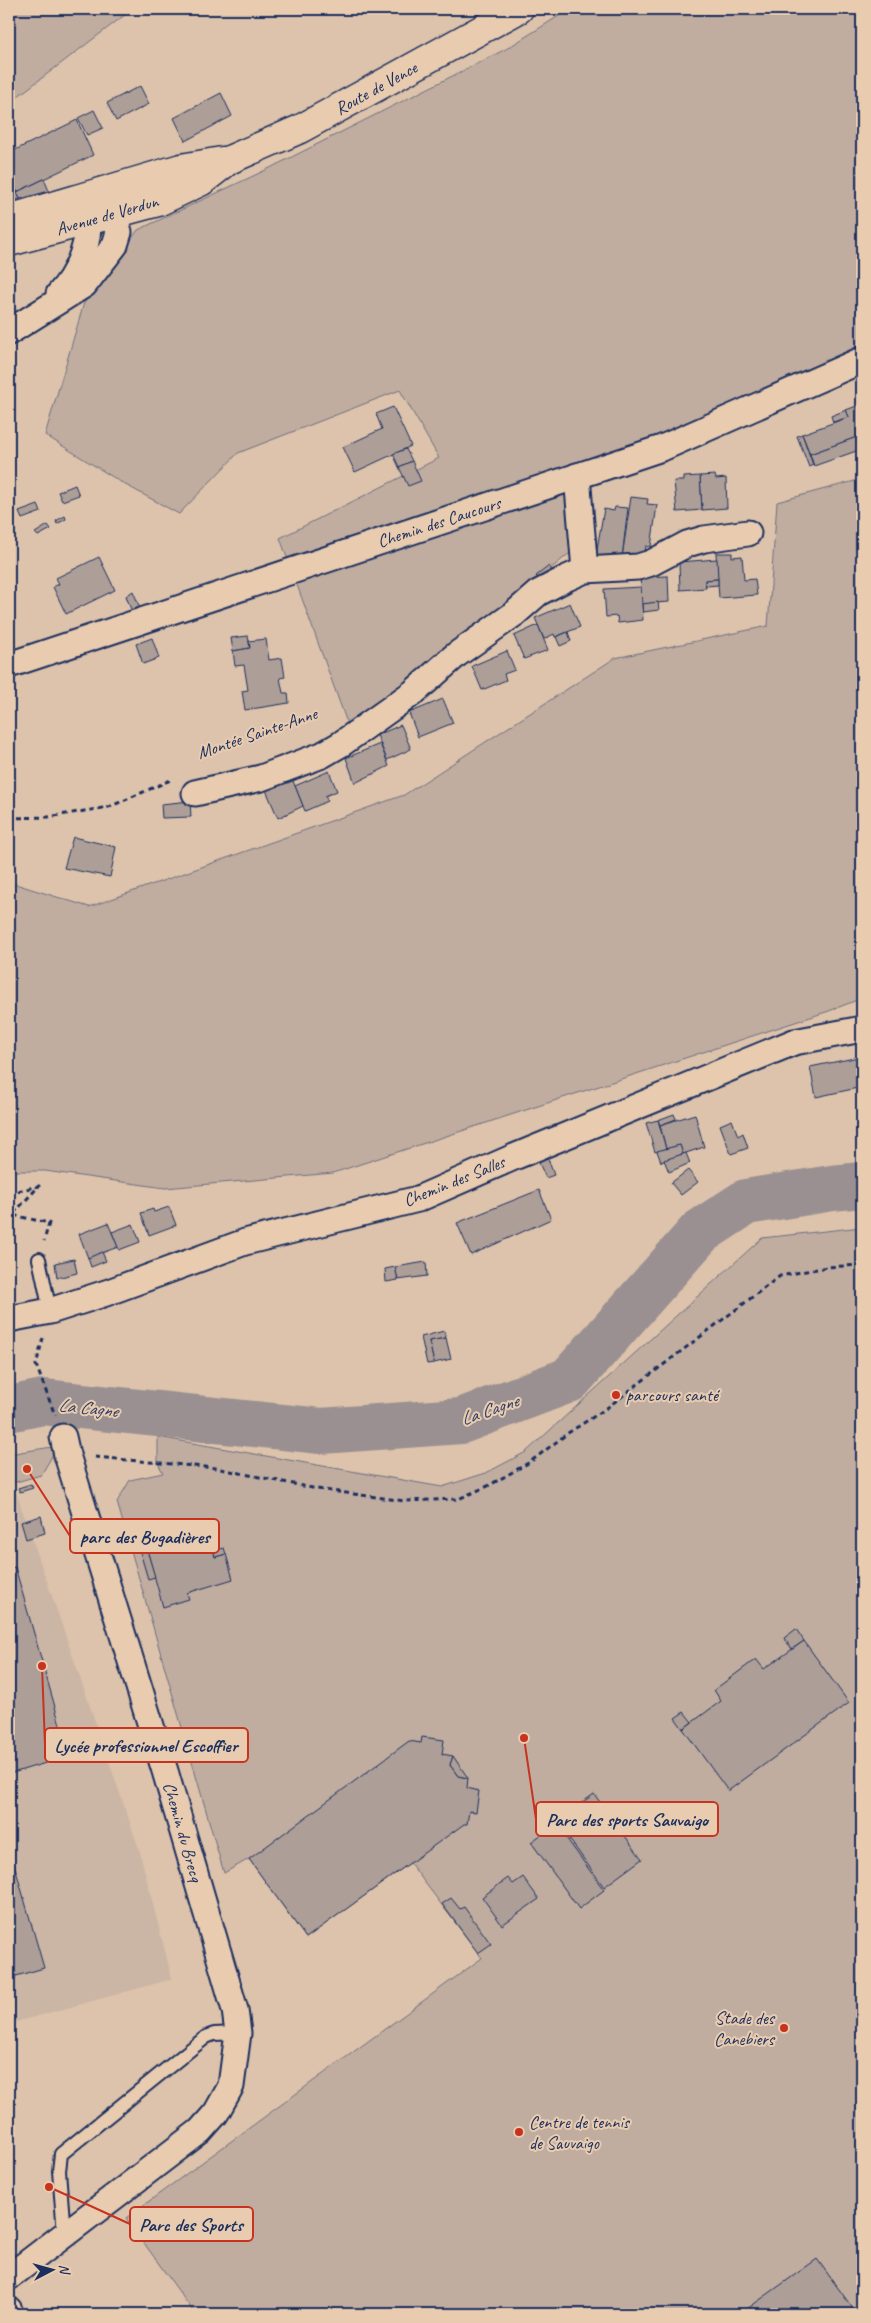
<svg xmlns="http://www.w3.org/2000/svg" width="871" height="2323" font-family="Caveat,sans-serif">
	<style>
		.built { fill: #cbb5a4 }
		.green { fill: #c0ada0; stroke: #6e6e7f }
		.lines { fill: none; stroke-linecap: round; stroke-linejoin: round }
		.river { stroke: #9a9091; stroke-width: 46 }
		.building { fill: #ad9e98; stroke: #1b2f5e }
		.lane-casing { stroke: #1b2f5e; stroke-width: 16 }
		.street-casing { stroke: #1b2f5e; stroke-width: 29 }
		.secondary-casing { stroke: #1b2f5e; stroke-width: 31 }
		.path { stroke: #1b2f5e; stroke-width: 3; stroke-dasharray: 5 4; stroke-linecap: butt }
		.lane { stroke: #e9ccb0; stroke-width: 12 }
		.street { stroke: #e9ccb0; stroke-width: 25 }
		.secondary { stroke: #e9ccb0; stroke-width: 28 }
		.poi-dot { fill: #c8321e; stroke: #e9ccb0; stroke-width: 2 }
		.labels { text-anchor: middle; stroke-width: 4; stroke-linejoin: round; paint-order: stroke }
		.street-label { font-size: 18px; fill: #1b2f5e; stroke: #e9ccb0 }
		.poi-label { font-size: 18px; fill: #1b2f5e; stroke: #e9ccb0; text-anchor: start }
		.water-label { font-size: 19px; font-style: italic; fill: #2e3e66; stroke: #e9ccb0 }
		.leader { fill: none; stroke: #c8321e; stroke-width: 2 }
		.callout-dot { fill: #c8321e; stroke: #e9ccb0; stroke-width: 2 }
		.callout { fill: #e9ccb0; stroke: #c8321e; stroke-width: 2 }
		.callout-label { font-size: 19px; text-anchor: middle; font-weight: bold; fill: #1b2f5e }
	</style>
	<rect width="100%" height="100%" fill="#ddc3ab"/>
	<filter id="ink" filterUnits="userSpaceOnUse"><feTurbulence type="fractalNoise" baseFrequency=".02" numOctaves="2"/><feDisplacementMap in="SourceGraphic" scale="10" xChannelSelector="R" yChannelSelector="G"/><feConvolveMatrix kernelMatrix="1 2 1 2 8 2 1 2 1" color-interpolation-filters="sRGB"/></filter>
	<g filter="url(#ink)">
		<polygon class="built" points="13,1483 139,1849 172,1979 9,2024 9,1484"/>
		<g class="green">
			<polygon points="9,9 144,9 126,14 9,103"/>
			<polygon points="570,9 862,9 862,344 587,471 586,540 350,731 280,538 439,458 400,390 238,453 179,514 124,484 45,435 84,303 138,230 268,169 506,49"/>
			<polygon points="862,479 862,998 829,1011 333,1173 165,1188 45,1171 9,1171 9,882 89,907 404,795 615,658 768,626 777,502"/>
			<polygon points="862,1227 862,2314 195,2314 126,2218 482,1958 410,1863 306,1938 249,1859 224,1873 117,1502 130,1480 163,1473 158,1463 158,1437 442,1487 486,1473 526,1452 762,1238"/>
			<polygon points="58,1446 41,1475 9,1484 9,1454"/>
		</g>
		<g class="lines">
			<polyline class="river" points="9,1409 43,1402 321,1431 461,1421 569,1380 700,1232 746,1202 832,1188 862,1185"/>
		</g>
		<g class="building">
			<polygon points="140,86 149,104 116,121 107,103"/>
			<polygon points="221,93 232,116 185,141 174,118"/>
			<polygon points="94,110 103,128 87,135 78,118"/>
			<polygon points="77,120 93,155 17,192 9,175 9,153"/>
			<polygon points="9,175 20,199 9,202"/>
			<polygon points="44,179 49,191 20,199 17,192"/>
			<polygon points="862,404 862,446 860,446 857,437 810,454 802,434 849,417 846,410"/>
			<polygon points="393,407 411,446 355,472 343,447 382,429 376,414"/>
			<polygon points="846,410 849,417 833,422 831,416"/>
			<polygon points="802,434 813,465 809,467 797,436"/>
			<polygon points="857,437 862,449 814,466 810,454"/>
			<polygon points="406,449 412,461 399,467 393,454"/>
			<polygon points="412,461 421,481 408,486 399,467"/>
			<polygon points="715,475 716,479 726,478 727,508 702,510 700,476"/>
			<polygon points="700,476 702,510 677,512 674,481 684,481 684,477"/>
			<polygon points="75,485 79,495 62,501 58,492"/>
			<polygon points="631,497 648,499 647,504 657,505 651,547 646,546 644,560 622,557"/>
			<polygon points="38,505 41,512 22,519 19,512"/>
			<polygon points="615,507 628,508 622,557 595,560 604,509 614,511"/>
			<polygon points="65,516 66,519 57,524 56,521"/>
			<polygon points="48,525 51,529 38,536 35,533"/>
			<polygon points="716,553 732,553 732,557 742,556 744,580 755,579 757,595 719,598"/>
			<polygon points="99,557 115,590 66,614 53,587 59,584 56,578"/>
			<polygon points="717,559 718,579 705,580 706,588 680,590 679,562"/>
			<polygon points="549,566 554,574 542,583 536,576"/>
			<polygon points="668,576 669,602 642,604 640,577"/>
			<polygon points="718,579 718,585 706,586 705,580"/>
			<polygon points="641,587 643,620 618,623 617,616 606,617 604,589"/>
			<polygon points="133,591 140,608 132,612 126,596"/>
			<polygon points="658,602 659,610 643,612 642,604"/>
			<polygon points="570,603 580,627 555,637 554,634 544,639 535,618"/>
			<polygon points="9,608 13,617 9,620"/>
			<polygon points="538,625 548,650 524,659 514,636"/>
			<polygon points="568,632 571,641 560,646 556,637"/>
			<polygon points="248,636 250,648 233,651 231,638"/>
			<polygon points="152,638 159,658 143,664 136,644"/>
			<polygon points="266,639 269,660 282,658 285,677 280,678 283,693 288,693 289,703 245,710 242,691 248,690 244,665 235,666 233,651 250,648 249,641"/>
			<polygon points="507,651 515,670 504,674 506,680 482,690 472,666"/>
			<polygon points="443,699 453,723 418,737 409,713"/>
			<polygon points="401,725 411,749 387,760 377,735"/>
			<polygon points="380,744 389,766 355,783 346,758"/>
			<polygon points="329,771 337,791 325,796 328,801 305,811 295,786"/>
			<polygon points="291,776 303,806 278,818 266,790 277,786 275,782"/>
			<polygon points="190,801 191,817 162,818 161,804"/>
			<polygon points="73,837 116,847 110,877 64,868"/>
			<polygon points="859,1057 862,1087 816,1097 810,1067"/>
			<polygon points="674,1114 676,1119 660,1125 658,1120"/>
			<polygon points="695,1114 704,1147 683,1154 680,1145 666,1149 660,1125"/>
			<polygon points="658,1120 666,1149 655,1152 646,1123"/>
			<polygon points="732,1120 738,1136 743,1133 748,1148 731,1154 720,1125"/>
			<polygon points="680,1145 683,1154 661,1162 657,1151"/>
			<polygon points="686,1153 690,1163 669,1172 664,1160"/>
			<polygon points="548,1159 554,1175 546,1178 539,1163"/>
			<polygon points="688,1170 698,1182 681,1195 671,1183"/>
			<polygon points="539,1190 551,1219 471,1255 457,1223"/>
			<polygon points="169,1207 176,1225 149,1235 141,1213 153,1209 154,1212"/>
			<polygon points="108,1223 118,1247 88,1258 79,1234"/>
			<polygon points="133,1224 140,1242 119,1250 112,1232"/>
			<polygon points="102,1252 106,1261 91,1267 88,1258"/>
			<polygon points="74,1259 77,1273 57,1278 55,1263"/>
			<polygon points="426,1262 427,1276 398,1280 395,1267"/>
			<polygon points="395,1267 398,1280 386,1282 385,1269"/>
			<polygon points="444,1331 446,1338 429,1341 434,1363 427,1364 421,1337"/>
			<polygon points="446,1338 451,1359 434,1363 429,1341"/>
			<polygon points="31,1484 33,1488 20,1492 18,1488"/>
			<polygon points="41,1516 45,1533 26,1539 21,1522"/>
			<polygon points="189,1537 193,1550 212,1544 215,1557 226,1554 233,1579 187,1593 189,1599 163,1607 147,1550 172,1543 175,1552 184,1550 181,1540"/>
			<polygon points="224,1548 226,1554 215,1557 214,1551"/>
			<polygon points="147,1550 155,1577 148,1579 140,1552"/>
			<polygon points="15,1567 69,1756 9,1774 9,1568"/>
			<polygon points="796,1629 804,1641 792,1649 784,1638"/>
			<polygon points="804,1641 849,1703 728,1791 683,1729 721,1701 714,1690 756,1659 764,1669"/>
			<polygon points="684,1712 692,1722 683,1729 675,1718"/>
			<polygon points="422,1737 444,1740 442,1754 453,1756 450,1765 458,1776 468,1778 467,1788 479,1791 476,1812 469,1811 467,1824 464,1824 306,1938 249,1859 409,1741 421,1743"/>
			<polygon points="453,1756 468,1778 458,1776 450,1765"/>
			<polygon points="594,1794 642,1859 604,1887 556,1821"/>
			<polygon points="556,1824 604,1890 579,1909 531,1842"/>
			<polygon points="13,1860 44,1968 9,1978 9,1862"/>
			<polygon points="523,1877 539,1899 502,1925 482,1897 508,1878 513,1884"/>
			<polygon points="451,1898 460,1909 464,1907 491,1944 478,1953 442,1904"/>
			<polygon points="817,2259 854,2310 847,2314 740,2314"/>
		</g>
		<g class="lines">
			<g class="lane-casing">
				<g id="lane">
					<polyline points="39,1259 50,1311"/>
					<polyline points="64,2233 59,2171 61,2154 206,2037 214,2034 238,2033"/>
				</g>
			</g>
			<g class="street-casing">
				<g id="street">
					<path d="M59 294C76 276 89 246 88 221L104 209"/>
					<polyline points="9,332 84,285 115,245 119,232 114,215 92,212"/>
					<polyline points="577,476 585,570"/>
					<polyline points="9,665 662,448 862,360"/>
					<polyline points="195,793 261,778 322,755 341,744 414,692 456,655 514,614 538,593 567,578 585,570 638,567 651,563 687,544 704,539 748,533"/>
					<polyline points="9,1319 50,1311 106,1293 245,1242 418,1199 514,1157 794,1042 862,1029"/>
					<polyline points="9,2277 200,2131 216,2113 231,2086 238,2033 235,2010 165,1771 67,1455 63,1437"/>
					<polyline points="9,2310 10,2314"/>
				</g>
			</g>
			<g class="secondary-casing">
				<g id="secondary">
					<polyline points="9,219 181,168 222,161"/>
					<polyline points="9,242 158,202 202,181 229,160 300,129 519,9"/>
				</g>
			</g>
			<g class="path">
				<polyline points="9,818 48,817 109,807 173,779"/>
				<polyline points="9,1193 39,1186 12,1215 49,1223 44,1241"/>
				<polyline points="43,1338 36,1365 55,1415"/>
				<polyline points="95,1457 216,1468 317,1489 405,1501 458,1499 488,1486 530,1462 568,1433 604,1410 780,1276 827,1267 862,1265"/>
			</g>
			<use href="#lane" class="lane"/>
			<use href="#street" class="street"/>
			<use href="#secondary" class="secondary"/>
		</g>
	</g>
	<g class="poi-dot">
		<circle cx="616" cy="1395" r="5"/>
		<circle cx="784" cy="2028" r="5"/>
		<circle cx="519" cy="2132" r="5"/>
	</g>
	<g class="labels">
		<g class="street-label">
			<text transform="translate(376 88) rotate(-29)" y="6">Route de Vence</text>
			<text transform="translate(107 215) rotate(-16)" y="6">Avenue de Verdun</text>
			<text transform="translate(439 522) rotate(-18)" y="6">Chemin des Caucours</text>
			<text transform="translate(257 733) rotate(-19)" y="6">Montée Sainte-Anne</text>
			<text transform="translate(454 1181) rotate(-22)" y="6">Chemin des Salles</text>
			<text transform="translate(183 1832) rotate(74)" y="6">Chemin du Brecq</text>
		</g>
		<g class="poi-label">
			<text x="626" y="1401">parcours santé</text>
			<text x="774" y="2024" text-anchor="end">Stade des<tspan x="774" dy="21">Canebiers</tspan></text>
			<text x="529" y="2128">Centre de tennis<tspan x="529" dy="21">de Sauvaigo</tspan></text>
		</g>
		<g class="water-label">
			<text transform="translate(88 1407) rotate(6)" y="7">La Cagne</text>
			<text transform="translate(489 1409) rotate(-19)" y="7">La Cagne</text>
		</g>
	</g>
	<path class="leader" d="M27 1469L70 1536M42 1666L45 1745M524 1738L536 1819M49 2187L130 2224"/>
	<g class="callout-dot">
		<circle cx="27" cy="1469" r="5"/>
		<circle cx="42" cy="1666" r="5"/>
		<circle cx="524" cy="1738" r="5"/>
		<circle cx="49" cy="2187" r="5"/>
	</g>
	<g class="callout">
		<rect x="70" y="1519" width="149" height="34" rx="5"/>
		<rect x="45" y="1728" width="203" height="34" rx="5"/>
		<rect x="536" y="1802" width="182" height="34" rx="5"/>
		<rect x="130" y="2207" width="123" height="34" rx="5"/>
	</g>
	<g class="callout-label">
		<text x="145" y="1543">parc des Bugadières</text>
		<text x="146" y="1752">Lycée professionnel Escoffier</text>
		<text x="627" y="1826">Parc des sports Sauvaigo</text>
		<text x="191" y="2231">Parc des Sports</text>
	</g>
	<rect width="871" height="2323" fill="none" stroke="#e9ccb0" stroke-width="30"/>
	<rect x="15" y="15" width="841" height="2293" fill="none" stroke="#1b2f5e" stroke-width="2" filter="url(#ink)"/>
	<g transform="translate(52 2270) rotate(84)" stroke="#e9ccb0" stroke-width="4" paint-order="stroke">
	<path d="M0-4L9 19L0 12L-9 19Z" fill="#1b2f5e"/>
	<text y="-8" font-size="14" font-weight="bold" text-anchor="middle" fill="#1b2f5e">N</text>
	</g>
</svg>
